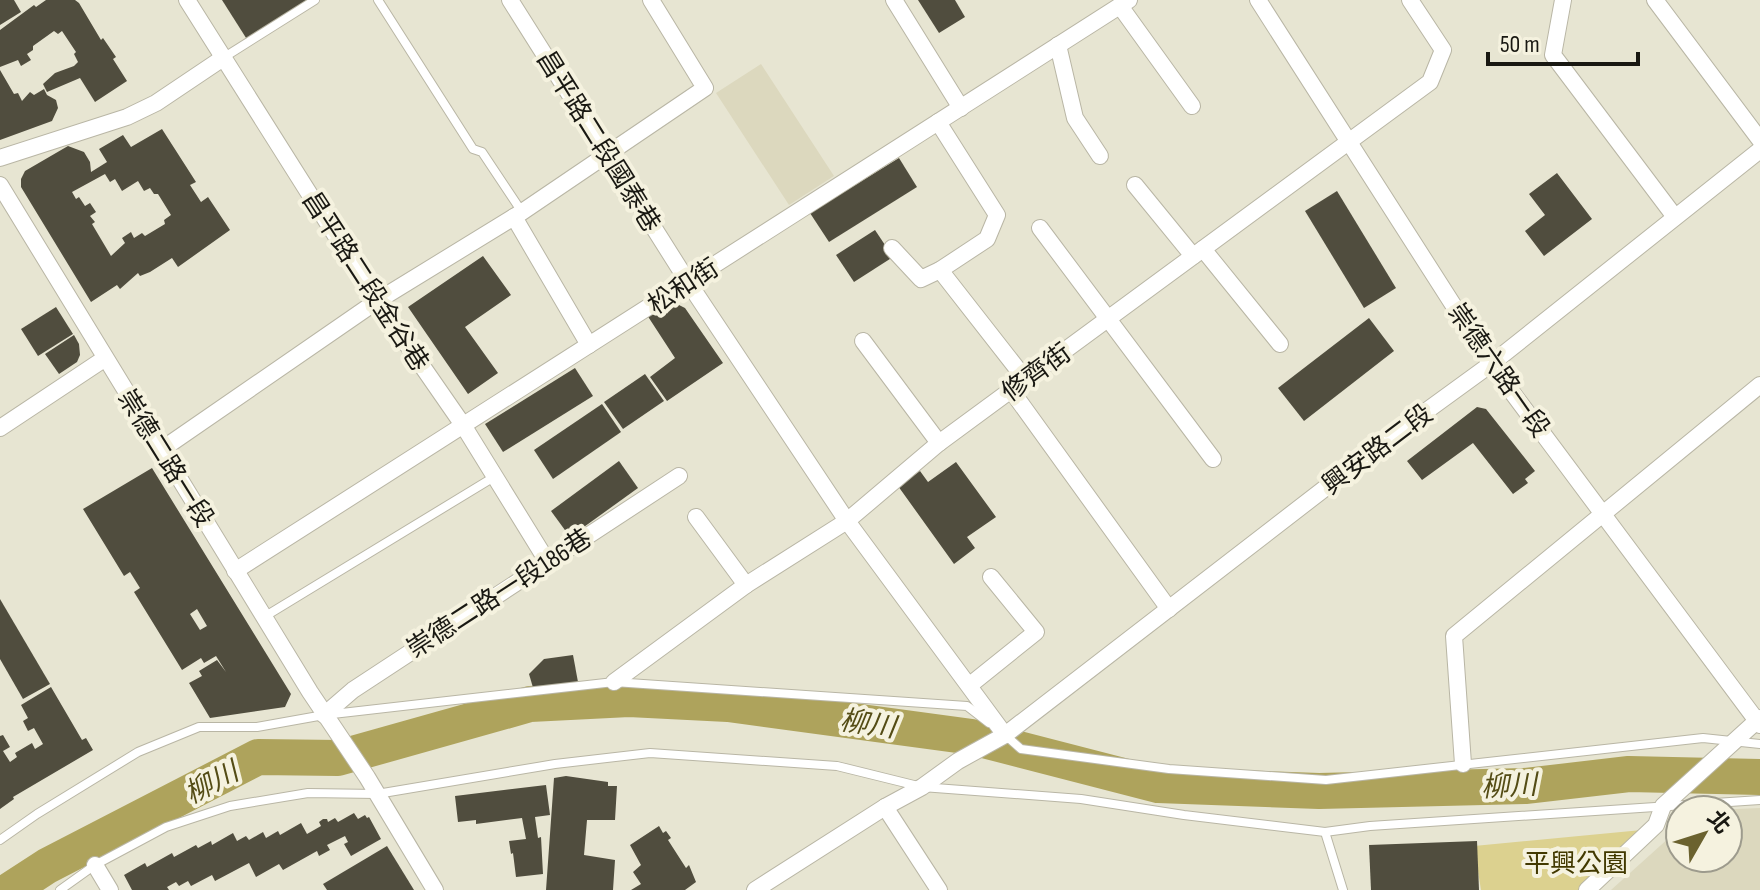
<svg xmlns="http://www.w3.org/2000/svg" width="1760" height="890" font-family="'Sofia Sans Condensed','Noto Sans TC',sans-serif">
	<style>
		.built { fill: #dcd8be }
		.green { fill: #dcd18f }
		.lines { fill: none; stroke-linecap: round; stroke-linejoin: round }
		.river { stroke: #aea35c; stroke-width: 36 }
		.building { fill: #504d3e; fill-rule: evenodd }
		.service-casing { stroke: #b9b6a5; stroke-width: 10 }
		.minor-casing { stroke: #b9b6a5; stroke-width: 18 }
		.service { stroke: #fff; stroke-width: 8 }
		.minor { stroke: #fff; stroke-width: 16 }
		.labels { text-anchor: middle; stroke-width: 8; stroke-linejoin: round; paint-order: stroke }
		.street-label { font-size: 26px; fill: #191812; stroke: #f5f2df }
		.park-label { font-size: 26px; fill: #423900; stroke: #f5f2df }
		.water-label { font-size: 28px; font-style: italic; fill: #544c15; stroke: #f5f2df }
	</style>
	<rect width="100%" height="100%" fill="#e7e5d2"/>
	<g class="built">
		<polygon points="761,64 834,176 789,205 716,93"/>
		<polygon points="1760,808 1760,890 1611,890 1680,828 1680,858 1728,858 1728,810 1713,810"/>
	</g>
	<polygon class="green" points="1663,828 1586,890 1481,890 1474,846"/>
	<g class="lines">
		<polyline class="river" points="10,890 47,866 258,757 338,758 530,704 629,699 728,704 972,737 1158,785 1319,791 1525,786 1629,774 1760,777"/>
	</g>
	<g class="building">
		<polygon points="0,0 14,0 21,12 0,25"/>
		<polygon points="46,0 75,0 79,3 101,40 103,38 116,57 113,59 127,81 95,102 80,78 47,92 43,84 55,73 74,66 78,62 74,54 76,52 62,31 58,34 54,31 33,46 33,50 27,54 31,60 21,66 18,60 0,67 0,30 34,5 36,7"/>
		<polygon points="222,0 312,0 248,41"/>
		<polygon points="918,0 955,0 965,17 939,33"/>
		<polygon points="0,70 14,94 18,93 22,101 30,92 34,95 44,89 47,95 56,100 58,108 52,121 0,140"/>
		<path d="M162 129 196 182 190 185 201 202 208 197 230 230 178 267 172 258 150 272 140 276 138 273 120 289 117 285 91 302 21 187V179L25 171 68 146 84 152 90 162 91 172 107 162 99 149 123 135 131 147ZM105 174 110 182 115 179 122 191 138 181 144 191 150 188 154 194H158L171 215 164 220 165 224 145 236 142 233 134 238 131 232 122 238 125 243 111 256 92 224 95 222 90 216 96 212 90 203 85 206 79 197 76 199 72 192Z"/>
		<polygon points="899,158 917,187 829,242 810,213"/>
		<polygon points="1557,173 1592,219 1544,256 1525,231 1545,215 1529,194"/>
		<polygon points="1337,191 1396,288 1364,308 1305,211"/>
		<polygon points="875,230 893,257 854,282 836,255"/>
		<polygon points="483,256 511,295 465,327 498,373 468,394 408,307"/>
		<polygon points="673,302 685,308 723,363 667,401 650,377 675,358 647,315"/>
		<polygon points="56,307 73,334 38,356 21,329"/>
		<polygon points="1369,318 1394,351 1304,421 1278,388"/>
		<polygon points="74,335 79,344 80,355 77,362 59,374 45,354"/>
		<polygon points="575,368 593,396 503,452 485,424"/>
		<polygon points="645,374 664,401 623,429 604,402"/>
		<polygon points="602,404 621,432 553,479 534,450"/>
		<polygon points="1477,407 1486,409 1535,471 1525,479 1528,483 1513,494 1473,443 1422,480 1407,461"/>
		<polygon points="619,461 638,488 570,537 551,511"/>
		<polygon points="956,462 996,517 967,537 975,548 954,564 898,486 920,471 928,482"/>
		<path d="M152 468 291 694 285 707 210 718 189 683 202 676 199 671 217 660 226 672 216 656 204 663 201 658 182 670 134 592 140 588 130 572 124 576 83 509ZM197 609 207 626 200 630 190 614Z"/>
		<polygon points="0,599 50,684 23,699 0,659"/>
		<polygon points="573,655 578,682 534,691 529,674 544,659"/>
		<polygon points="51,687 82,740 86,738 93,750 13,797 14,799 0,809 0,736 3,735 10,747 3,751 10,762 17,757 15,753 32,743 35,749 43,744 34,728 28,731 23,721 28,718 21,705"/>
		<polygon points="566,776 608,782 608,786 617,786 615,820 587,820 584,855 615,860 613,890 546,890 554,778"/>
		<polygon points="546,785 550,815 535,817 538,838 541,837 543,874 516,877 513,853 511,854 509,841 526,839 522,818 476,824 476,820 458,822 455,796"/>
		<polygon points="354,813 358,819 365,815 367,818 369,817 381,839 351,856 344,844 348,842 345,836 327,845 330,850 319,856 317,851 283,870 279,864 256,877 249,863 215,881 212,875 191,886 188,881 179,886 176,882 167,887 169,890 132,890 124,875 145,863 147,867 172,853 174,857 196,845 198,848 211,841 212,845 233,833 237,841 246,836 249,840 263,832 266,838 278,831 280,835 301,823 307,834 321,826 319,822 323,819 327,819 328,822 335,818 338,822"/>
		<polygon points="659,826 663,833 666,831 671,838 668,840 686,868 689,865 696,882 685,890 631,890 641,884 633,872 641,865 630,845"/>
		<polygon points="1477,841 1479,890 1371,890 1369,845"/>
		<polygon points="387,846 414,890 327,890 323,884"/>
	</g>
	<g class="lines">
		<g class="service-casing">
			<g id="service">
				<polyline points="378,0 473,149 482,152 522,212"/>
				<polyline points="223,58 315,0"/>
				<polyline points="264,617 494,477"/>
				<polyline points="1003,733 1021,749 1169,769 1326,780 1703,738 1760,744"/>
				<polyline points="1325,832 1343,890"/>
				<polyline points="0,840 37,814 138,752 199,727 257,727 324,715 614,682 967,706 989,723"/>
				<polyline points="60,890 95,865 166,827 230,806 308,793 377,794 555,764 650,753 837,766 922,787 1081,799 1184,815 1325,832 1370,826 1760,800"/>
			</g>
		</g>
		<g class="minor-casing">
			<g id="minor">
				<polyline points="187,0 377,301 463,425 547,561"/>
				<polyline points="510,0 688,282 847,521 1005,735"/>
				<polyline points="894,0 961,108"/>
				<polyline points="1258,0 1491,364 1760,725"/>
				<polyline points="1563,0 1553,55 1675,217"/>
				<polyline points="1655,0 1760,140"/>
				<polyline points="1120,6 1192,106"/>
				<polyline points="1058,45 1075,118 1100,156"/>
				<polyline points="0,158 127,117 156,103 223,58"/>
				<polyline points="0,185 310,692 367,777 435,890"/>
				<polyline points="1135,185 1193,256"/>
				<polyline points="514,217 589,345"/>
				<polyline points="1040,228 1213,459"/>
				<polyline points="892,248 921,279 940,270 987,239 997,215 938,122"/>
				<polyline points="1203,249 1280,344"/>
				<polyline points="940,270 1026,380"/>
				<polyline points="863,341 939,443"/>
				<polyline points="1011,390 1169,609"/>
				<polyline points="0,428 104,359"/>
				<polyline points="161,450 377,301 522,212 705,88 651,0"/>
				<polyline points="696,517 746,585"/>
				<polyline points="235,571 1129,0"/>
				<polyline points="614,682 746,585 847,521 939,443 1430,82 1443,50 1410,0"/>
				<polyline points="970,685 1036,632 991,577"/>
				<polyline points="324,715 353,690 679,476"/>
				<polyline points="1463,764 1454,636 1760,385"/>
				<polyline points="885,807 939,890"/>
				<polyline points="95,865 110,890"/>
				<polyline points="755,890 885,807 922,787 958,761 1005,735 1403,428 1491,364 1760,150"/>
				<polyline points="1587,890 1656,825 1663,806 1760,718"/>
			</g>
		</g>
		<use href="#service" class="service"/>
		<use href="#minor" class="minor"/>
	</g>
	<g class="labels">
		<g class="street-label">
			<text transform="translate(599 141) rotate(58)" y="9">昌平路二段國泰巷</text>
			<text transform="translate(366 281) rotate(57)" y="9">昌平路二段金谷巷</text>
			<text transform="translate(683 286) rotate(-33)" y="9">松和街</text>
			<text transform="translate(1499 370) rotate(55)" y="9">崇德六路一段</text>
			<text transform="translate(1036 372) rotate(-36)" y="9">修齊街</text>
			<text transform="translate(1377 449) rotate(-37)" y="9">興安路二段</text>
			<text transform="translate(166 458) rotate(58)" y="9">崇德二路一段</text>
			<text transform="translate(499 593) rotate(-33)" y="9">崇德二路一段186巷</text>
		</g>
		<g class="park-label">
			<text x="1576" y="872">平興公園</text>
		</g>
		<g class="water-label">
			<text transform="translate(868 723) rotate(8)" y="10">柳川</text>
			<text transform="translate(211 782) rotate(-28)" y="10">柳川</text>
			<text transform="translate(1509 785) rotate(-3)" y="10">柳川</text>
		</g>
	</g>
	<g transform="translate(1704 834) rotate(51)"><circle r="38" fill="#f5f2df" stroke="#9d9b8d" stroke-width="2"/>
	<path d="M0-6L14 30L0 20L-14 30Z" fill="#6b622f"/>
	<text y="-12" font-size="22" font-weight="bold" text-anchor="middle" fill="#191812">北</text>
	</g>
	<path d="M1488 52v12h150v-12" fill="none" stroke="#191812" stroke-width="4"/>
	<text x="1500" y="52" font-size="24" fill="#191812" stroke="#f5f2df" stroke-width="6" paint-order="stroke">50 m</text>
</svg>
